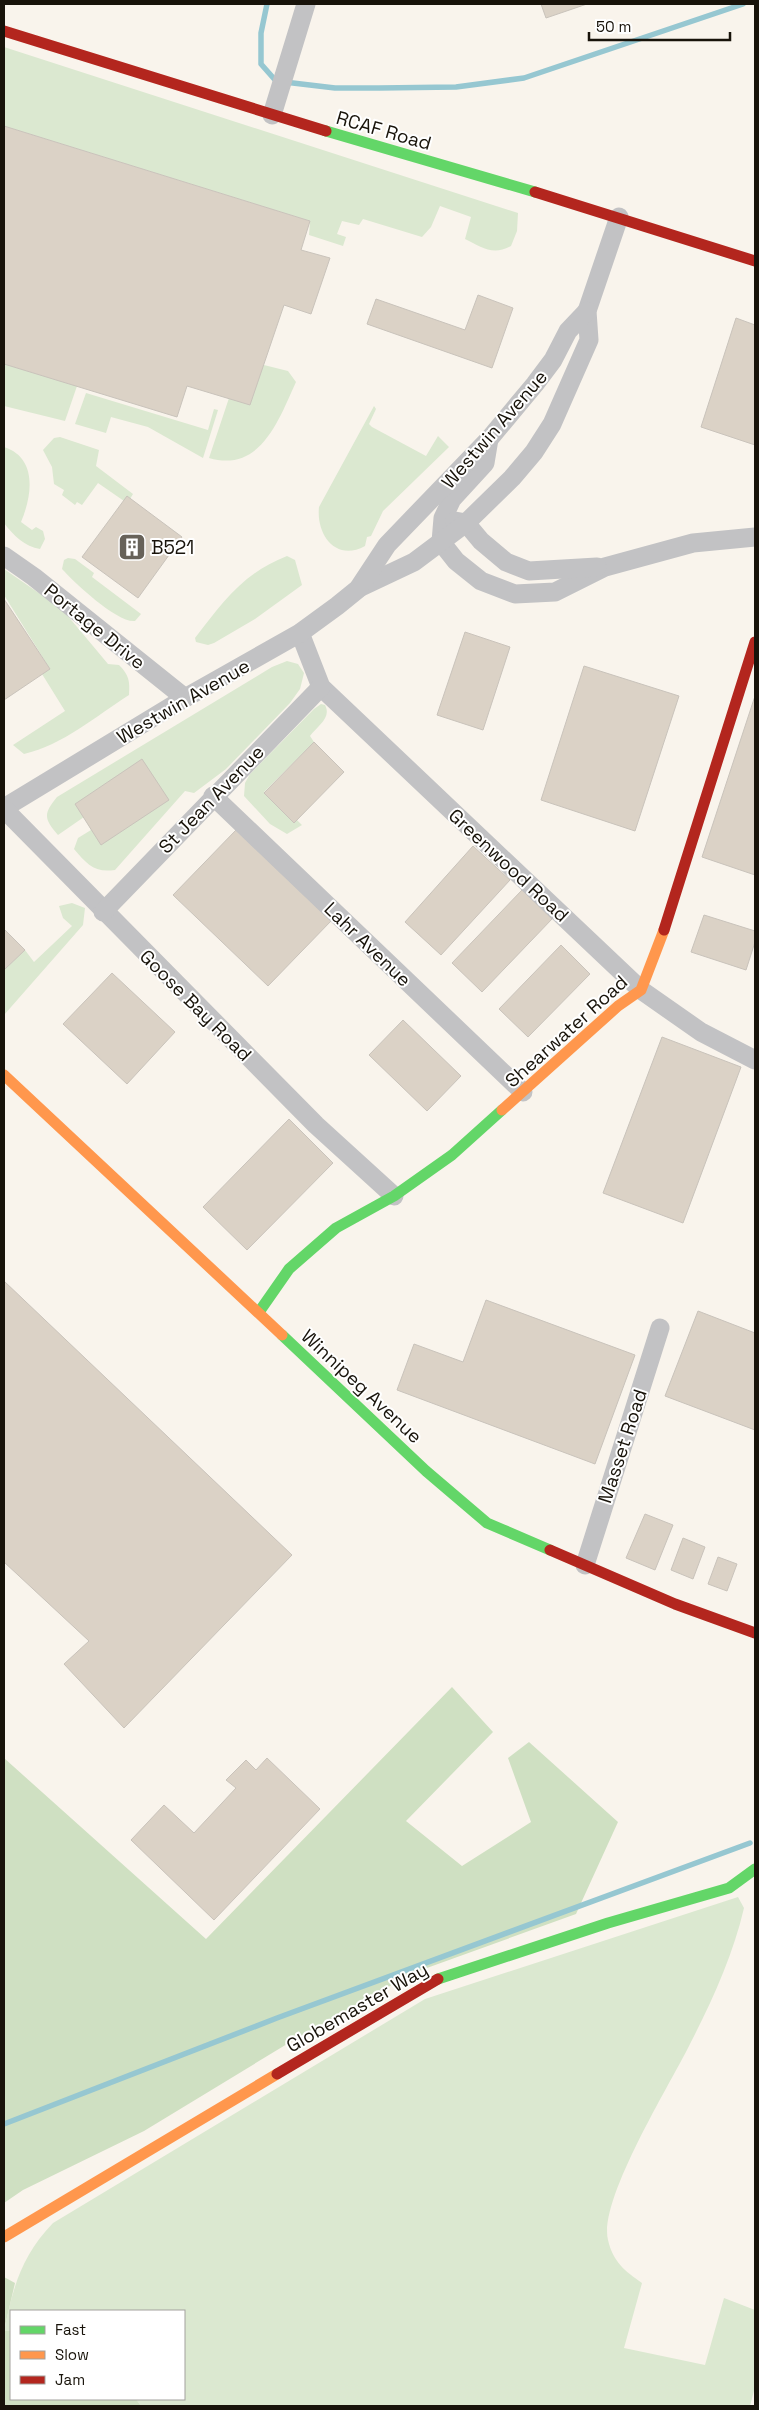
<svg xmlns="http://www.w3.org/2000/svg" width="759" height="2410" font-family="'Space Grotesk',sans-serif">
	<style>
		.green { fill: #dbe8d0 }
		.forest { fill: #cfe0c2 }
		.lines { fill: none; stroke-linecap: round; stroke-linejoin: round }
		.stream { stroke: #96c7d1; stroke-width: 5.5 }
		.building { fill: #dbd2c6; stroke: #c9c3bb }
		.street { stroke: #c2c2c4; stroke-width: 19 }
		.fast { stroke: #63d668; stroke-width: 11 }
		.slow { stroke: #ff974d; stroke-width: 11 }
		.jam { stroke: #b3261e; stroke-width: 11 }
		.labels { text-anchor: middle; stroke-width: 4; stroke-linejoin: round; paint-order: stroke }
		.street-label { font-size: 19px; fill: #18130a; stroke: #fff }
		.poi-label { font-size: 19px; fill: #18130a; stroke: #fff; text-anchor: start }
	</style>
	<rect width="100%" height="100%" fill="#f9f4ec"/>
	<g class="green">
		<path d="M4 47 518 213 517 231 511 246C493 256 481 247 465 239L471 217 440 206 431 227 422 237 363 219 359 225 342 221 337 234 346 237 343 246 309 235 310 221 4 126Z"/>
		<polygon points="4,364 77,386 65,421 4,406"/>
		<path d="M264 365 288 371 296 382C279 419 261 473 209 458L229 398Z"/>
		<polygon points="86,393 208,430 214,409 218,410 203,458 148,427 111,417 106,433 75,424"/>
		<path d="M374 406 376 409 369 424 372 427 426 456 438 436 449 447 383 511 371 536 367 537 365 546C336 562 316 535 319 507Z"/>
		<polygon points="60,437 99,450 96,466 133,494 130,499 124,501 98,483 82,505 77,502 75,505 62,495 64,490 54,484 52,467 43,450 54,438"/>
		<path d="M4 447C38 458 32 496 21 522L32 530 36 527 43 531 45 539 40 549C25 547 13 535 4 523Z"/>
		<path d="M287 556 295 560 302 585 255 619 214 643 208 645 196 642 195 638C223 602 243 573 287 556Z"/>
		<path d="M68 558 75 559 94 573 92 577 141 614 135 621C117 623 75 583 62 569L64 560Z"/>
		<path d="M4 569 62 609 108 664 119 665C129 675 130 681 129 695 96 716 63 745 24 754L13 745 65 711 42 674 50 669 4 595Z"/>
		<path d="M287 661 298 664 304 673 300 689 290 703 226 769 194 793 185 791 115 870C94 873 87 864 74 849L78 838 91 830 84 817 58 835C44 819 43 814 57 797L272 667Z"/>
		<path d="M321 704 325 705C332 718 317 726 310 736L314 742 264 792 294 823 297 820 302 825 287 834 270 824 244 796 245 783 250 774 314 709Z"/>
		<polygon points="72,903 85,908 83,925 4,1015 4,970 25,950 34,962 72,926 63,918 59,906"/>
		<path d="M738 1897 744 1908C733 1955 713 1999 691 2042 671 2083 598 2200 608 2240 613 2262 625 2271 642 2283L624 2348 705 2365 724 2298 755 2310V2387L750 2406H141L136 2399H184V2311H11V2331H4C13 2288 21 2256 53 2223L425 1999Z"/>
	</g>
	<g class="forest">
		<polygon points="452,1687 493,1732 406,1821 462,1866 531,1822 508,1758 529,1742 618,1822 576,1914 413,1973 292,2041 144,2131 23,2190 4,2203 4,1758 206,1939"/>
		<polygon points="4,2277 15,2283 4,2330"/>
		<polygon points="4,2331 11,2331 11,2399 136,2399 141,2406 4,2406"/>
	</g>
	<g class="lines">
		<g class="stream">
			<polyline points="267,4 261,33 261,64 276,81 335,88 379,88 456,87 524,78 743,4"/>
			<polyline points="4,2124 277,2018 750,1843"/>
		</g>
	</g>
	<g class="building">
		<polygon points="541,4 587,4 546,18"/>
		<polygon points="4,126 310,221 301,250 330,258 311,314 284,305 250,405 187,386 177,417 4,364"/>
		<polygon points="478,295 513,308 492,368 367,324 376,299 465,330"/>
		<polygon points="736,318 755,325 755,445 701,427"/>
		<polygon points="127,496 182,537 138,598 82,557"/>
		<polygon points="4,599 50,669 4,700"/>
		<polygon points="465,632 510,647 483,730 437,715"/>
		<polygon points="584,666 679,696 635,831 541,800"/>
		<polygon points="755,696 755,875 702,857"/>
		<polygon points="314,742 344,772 294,823 264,793"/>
		<polygon points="142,759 169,800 101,845 75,804"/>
		<polygon points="236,830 331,921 268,986 173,895"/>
		<polygon points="473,846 510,880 441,955 405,922"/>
		<polygon points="522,890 552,919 482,992 452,963"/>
		<polygon points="704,915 755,931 755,942 746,970 691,952"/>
		<polygon points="4,929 25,950 4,970"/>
		<polygon points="561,945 590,974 528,1037 499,1009"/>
		<polygon points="112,973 175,1032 127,1084 63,1024"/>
		<polygon points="403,1020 461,1076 427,1111 369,1055"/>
		<polygon points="662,1037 741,1067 683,1223 603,1193"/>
		<polygon points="289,1119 333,1163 247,1250 203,1207"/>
		<polygon points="4,1281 292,1555 124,1728 64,1664 89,1641 4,1562"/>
		<polygon points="486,1300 635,1355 595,1464 397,1390 414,1344 463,1362"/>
		<polygon points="698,1311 755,1333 755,1430 665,1396"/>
		<polygon points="645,1514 673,1525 655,1570 626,1558"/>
		<polygon points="683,1538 705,1547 693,1579 671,1570"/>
		<polygon points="718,1557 737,1564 727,1591 708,1584"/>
		<polygon points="267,1758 320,1809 214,1920 131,1840 164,1805 194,1833 236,1788 226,1780 246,1760 256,1770"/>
	</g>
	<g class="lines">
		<g class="street">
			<polyline points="272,115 306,4"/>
			<polyline points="489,439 485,463 452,499 443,518 441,542 456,561 481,581 515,594 555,592 605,567 693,543 755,537"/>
			<polyline points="455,521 466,523 481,541 506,562 529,571 597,567"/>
			<polyline points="4,556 34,577 185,698"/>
			<polyline points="359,588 414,562 466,523 512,478 534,452 552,424 589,340 587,311 619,217"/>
			<polyline points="300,633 321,687 641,990 701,1032 755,1060"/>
			<polyline points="213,796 523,1092"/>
			<polyline points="4,808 185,698 300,633 337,606 358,589 387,545 490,438 535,384 553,360 568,331 587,311"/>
			<polyline points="4,809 316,1125 394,1196"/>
			<polyline points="103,912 321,687"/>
			<polyline points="585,1565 660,1328"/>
		</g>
		<g class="fast">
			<polyline points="326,131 535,192"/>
			<polyline points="259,1312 289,1269 336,1228 394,1196 452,1155 502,1110"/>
			<polyline points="282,1335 426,1471 487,1523 550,1550"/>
			<polyline points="438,1979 608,1923 729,1888 755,1869"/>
		</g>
		<g class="slow">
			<polyline points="4,1075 282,1335"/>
			<polyline points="502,1110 618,1006 641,990 664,930"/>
			<polyline points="4,2237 277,2074"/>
		</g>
		<g class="jam">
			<polyline points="4,31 326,131"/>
			<polyline points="535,192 755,261"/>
			<polyline points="664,930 755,642"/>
			<polyline points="550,1550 675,1604 755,1633"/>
			<polyline points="277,2074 438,1979"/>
		</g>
	</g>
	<defs>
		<g id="building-square" transform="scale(1.4375)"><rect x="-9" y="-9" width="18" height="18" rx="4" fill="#676259" stroke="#fff"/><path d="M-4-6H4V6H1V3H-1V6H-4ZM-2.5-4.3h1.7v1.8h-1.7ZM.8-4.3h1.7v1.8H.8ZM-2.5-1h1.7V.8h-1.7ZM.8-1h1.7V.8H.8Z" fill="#fff"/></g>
	</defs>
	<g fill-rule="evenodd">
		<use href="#building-square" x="132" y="547"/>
	</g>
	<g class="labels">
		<g class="street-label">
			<text transform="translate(384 130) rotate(16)" y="7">RCAF Road</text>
			<text transform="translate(494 429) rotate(-49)" y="7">Westwin Avenue</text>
			<text transform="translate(95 626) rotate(39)" y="7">Portage Drive</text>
			<text transform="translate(183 701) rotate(-30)" y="7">Westwin Avenue</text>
			<text transform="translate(211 799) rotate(-46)" y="7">St Jean Avenue</text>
			<text transform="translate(509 865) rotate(43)" y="7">Greenwood Road</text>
			<text transform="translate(368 944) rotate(44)" y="7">Lahr Avenue</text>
			<text transform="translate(196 1005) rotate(45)" y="7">Goose Bay Road</text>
			<text transform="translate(566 1031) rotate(-42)" y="7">Shearwater Road</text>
			<text transform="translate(362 1386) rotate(43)" y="7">Winnipeg Avenue</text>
			<text transform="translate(622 1446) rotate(-72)" y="7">Masset Road</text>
			<text transform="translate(357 2007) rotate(-30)" y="7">Globemaster Way</text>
		</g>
		<g class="poi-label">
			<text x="151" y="554">B521</text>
		</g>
	</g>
	<rect width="759" height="2410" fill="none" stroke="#18130a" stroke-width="10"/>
	<rect x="10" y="2310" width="175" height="90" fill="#ffffff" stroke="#a3a19d"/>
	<rect x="20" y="2326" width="25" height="8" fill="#63d668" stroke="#a3a19d"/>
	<text x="55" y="2335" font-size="15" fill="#18130a">Fast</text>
	<rect x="20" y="2351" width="25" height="8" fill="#ff974d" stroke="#a3a19d"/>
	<text x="55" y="2360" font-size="15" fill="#18130a">Slow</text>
	<rect x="20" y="2376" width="25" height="8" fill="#b3261e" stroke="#a3a19d"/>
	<text x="55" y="2385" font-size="15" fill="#18130a">Jam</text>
	<path d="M589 32v8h141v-8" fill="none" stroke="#18130a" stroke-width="2.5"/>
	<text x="596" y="32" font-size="15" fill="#18130a" stroke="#ffffff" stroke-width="4" paint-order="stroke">50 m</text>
</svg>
